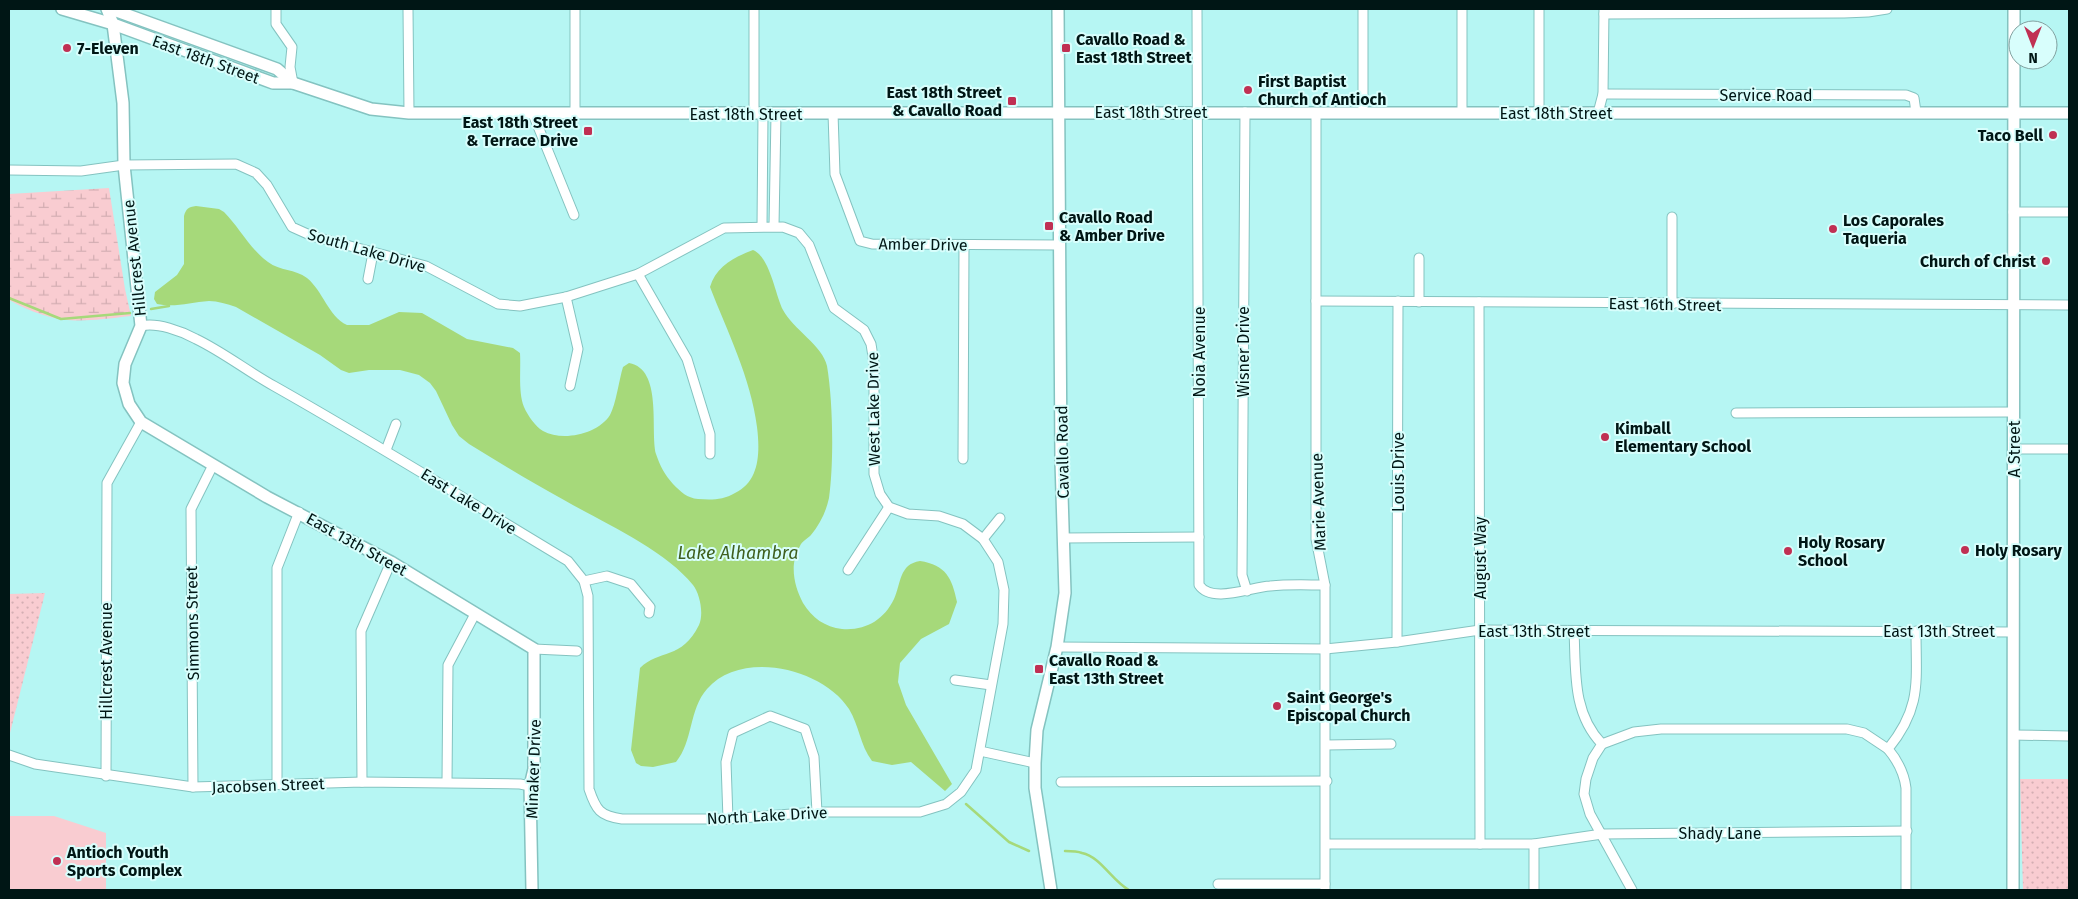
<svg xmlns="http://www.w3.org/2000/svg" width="2078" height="899" font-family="'Fira Sans',sans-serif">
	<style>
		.grass { fill: url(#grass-dots) }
		.wetland { fill: url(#wetland-marsh) }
		.pitch { fill: #f9ccd1 }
		.water { fill: #a6d97a }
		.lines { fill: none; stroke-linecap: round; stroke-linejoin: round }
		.stream { stroke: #a6d97a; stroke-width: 2.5 }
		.street-casing { stroke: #84c3c0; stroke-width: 11 }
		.secondary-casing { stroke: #84c3c0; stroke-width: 14 }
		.street { stroke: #fff; stroke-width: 9 }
		.secondary { stroke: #fff; stroke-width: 11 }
		.poi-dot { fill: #c03053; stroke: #d8fefc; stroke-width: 2 }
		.labels { text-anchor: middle; stroke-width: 4; stroke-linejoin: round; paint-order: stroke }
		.poi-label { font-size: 16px; font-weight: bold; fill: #001615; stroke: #d8fefc; text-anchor: start }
		.street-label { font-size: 16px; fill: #001615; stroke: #d8fefc }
		.water-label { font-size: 18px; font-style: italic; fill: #3f5f1e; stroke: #d8fefc }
	</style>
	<defs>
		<pattern id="grass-dots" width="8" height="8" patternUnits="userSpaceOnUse" patternTransform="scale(1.25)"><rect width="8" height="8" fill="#f9ccd1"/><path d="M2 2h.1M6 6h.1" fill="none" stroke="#d4aeb3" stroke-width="1.8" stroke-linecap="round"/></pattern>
		<pattern id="wetland-marsh" width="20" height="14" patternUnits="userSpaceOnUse" patternTransform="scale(1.25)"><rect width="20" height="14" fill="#f9ccd1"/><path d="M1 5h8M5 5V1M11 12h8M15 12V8" fill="none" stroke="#d4aeb3"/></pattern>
	</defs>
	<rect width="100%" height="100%" fill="#b6f6f3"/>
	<g class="grass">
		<polygon points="45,593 9,737 9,594"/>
		<polygon points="2020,779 2069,779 2069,890 2023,890"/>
	</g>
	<path class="wetland" d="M109 188 125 289 131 316C79 322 57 326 9 300V194Z"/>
	<polygon class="pitch" points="9,816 54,816 106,833 106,890 9,890"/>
	<path class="water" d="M196 206 219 209 224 212C239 227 250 249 268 262 280 271 295 269 307 278 323 291 328 316 347 325H369L399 312 422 313 467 339 513 348 520 353C521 370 518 392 524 407 528 416 535 426 543 431 563 442 598 434 610 415 616 404 619 380 623 367L629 363C663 369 650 430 656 454 660 466 665 475 673 484 681 492 687 498 698 499 712 500 723 500 735 493 760 481 760 452 757 427 751 378 727 331 710 287 716 266 735 257 753 250 770 257 775 294 783 310 793 329 823 346 827 366 833 401 834 463 829 498 826 512 820 524 811 535 807 539 802 541 800 546 789 564 794 586 803 603 812 618 825 627 842 629 865 631 884 620 894 599 901 584 899 564 920 561 946 565 952 578 957 602L949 624 921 639 900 663 898 682 906 705 952 784 945 791 911 762 892 765 872 761C860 745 859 725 849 709 823 668 741 649 707 689 689 709 693 742 676 762L653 767 641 766 636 763 631 750 640 668C659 649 682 660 699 625 704 614 700 594 693 585 664 549 604 523 564 500 531 482 500 463 469 444L459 436 452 425 436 391 430 383 419 375 400 370H369L349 373 341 370 320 355 236 307C227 304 218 301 209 301 191 302 175 308 157 304L154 299 155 292 177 275 184 264V216C186 209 188 207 196 206Z"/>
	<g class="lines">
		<g class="stream">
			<polyline points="9,298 61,319 130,313"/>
			<polyline points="151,309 169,306"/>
			<polyline points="966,804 1009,842 1029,851"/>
			<path d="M1065 851C1071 851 1077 851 1082 853 1101 857 1112 881 1129 890"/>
		</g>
		<g class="street-casing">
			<g id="street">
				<polyline points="276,9 276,24 292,47 290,67 293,83"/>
				<polyline points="408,9 409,113"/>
				<polyline points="575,9 575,114"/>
				<polyline points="754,9 754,114"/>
				<path d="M1197 9 1199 585C1212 604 1251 587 1270 586 1288 584 1307 585 1325 585"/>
				<polyline points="1363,9 1363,112"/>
				<polyline points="1462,9 1462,112"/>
				<polyline points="1604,14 1844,13 1868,12 1887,9"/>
				<polyline points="1603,94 1906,95 1914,98 1916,112"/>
				<polyline points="1245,112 1242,575 1247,591"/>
				<polyline points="833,113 835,174 860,241 872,244 1059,245"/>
				<polyline points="1316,113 1316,539 1325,585 1325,890"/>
				<polyline points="1539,113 1539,9"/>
				<polyline points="1598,113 1603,94 1604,9"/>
				<polyline points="533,114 574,215"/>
				<path d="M9 170 81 171 124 165 236 164 256 173 267 185 292 227 312 236 426 266 498 304 520 306 566 297 638 274 724 228 783 227 799 233 809 245 834 308 864 330 871 344 874 363V474L880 494 889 507 908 514 939 516 963 524 983 539 998 562 1004 590 1003 624 976 770 961 792 946 804 920 812H817L728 819H622C600 816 596 810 589 789L588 596 584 581 568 561C470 502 373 442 274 386 247 371 223 352 196 339 181 331 157 322 141 326"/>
				<polyline points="2013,212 2069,212"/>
				<polyline points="1672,217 1672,304"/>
				<polyline points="762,226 763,114"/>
				<polyline points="774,226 776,114"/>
				<polyline points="1419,258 1419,302"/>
				<polyline points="638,274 687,359 710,434 710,454"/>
				<polyline points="368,279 373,253"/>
				<polyline points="566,297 578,349 570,386"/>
				<polyline points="1316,301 2069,305"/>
				<polyline points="1479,302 1480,844"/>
				<polyline points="1736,413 2014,412"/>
				<polyline points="2014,449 2069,449"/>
				<polyline points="386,450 396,424"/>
				<polyline points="963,459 964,245"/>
				<polyline points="1064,538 1199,537"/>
				<polyline points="983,539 1000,518"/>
				<polyline points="848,570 889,507"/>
				<polyline points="584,581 607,576 631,584 650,607 649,613"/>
				<path d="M1574 631C1576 671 1572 713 1602 744L1593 758 1586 779 1584 794 1590 814 1632 890"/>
				<polyline points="1397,642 1398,301"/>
				<polyline points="1057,647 1325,649 1397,642 1480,630 2013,632"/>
				<polyline points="534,649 577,651"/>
				<polyline points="955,680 991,685"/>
				<polyline points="2013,735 2069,736"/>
				<polyline points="1602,744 1634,732 1661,729 1847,729 1864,733 1888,749"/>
				<polyline points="1326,745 1391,744"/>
				<polyline points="980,751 1035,763"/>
				<polyline points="9,755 35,764 193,787 362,782 520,784 530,786"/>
				<polyline points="106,776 107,483 141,422"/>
				<polyline points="362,782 361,631 391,562"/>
				<polyline points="447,782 448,665 475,614"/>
				<polyline points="1061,782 1327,781"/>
				<polyline points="277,784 277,568 299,512"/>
				<polyline points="193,787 191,509 213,465"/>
				<polyline points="728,819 726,762 733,733 770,716 805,729 814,757 817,812"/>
				<polyline points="1326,844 1534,844 1602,834 1907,831"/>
				<polyline points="1534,844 1534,890"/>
				<polyline points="1218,884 1325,884"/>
				<path d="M1906 890V788C1904 772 1898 761 1888 749 1922 707 1916 682 1916 631"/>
			</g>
		</g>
		<g class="secondary-casing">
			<g id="secondary">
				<polyline points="62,9 113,24 273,83 293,83 371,109 409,113 2069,113"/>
				<polyline points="107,9 113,24 123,103 124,165 141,326 125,364 123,383 129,404 141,422 267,497 391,562 534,649 534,769 530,786 532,890"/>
				<polyline points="111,9 277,69 293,83"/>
				<polyline points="1051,890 1035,788 1035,763 1037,730 1057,647 1065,593 1061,461 1058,9"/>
				<polyline points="2013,890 2014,9"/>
			</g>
		</g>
		<use href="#street" class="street"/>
		<use href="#secondary" class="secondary"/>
	</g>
	<g class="poi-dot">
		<circle cx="67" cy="48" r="5"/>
		<rect x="1061" y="43" width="10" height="10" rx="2.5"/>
		<circle cx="1248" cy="90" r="5"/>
		<rect x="1007" y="96" width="10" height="10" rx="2.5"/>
		<rect x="583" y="126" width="10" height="10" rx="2.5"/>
		<circle cx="2053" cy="135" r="5"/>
		<rect x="1044" y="221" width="10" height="10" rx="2.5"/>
		<circle cx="1833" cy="229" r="5"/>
		<circle cx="2046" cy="261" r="5"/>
		<circle cx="1605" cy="437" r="5"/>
		<circle cx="1965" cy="550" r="5"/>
		<circle cx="1788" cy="551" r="5"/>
		<rect x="1034" y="664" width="10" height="10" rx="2.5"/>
		<circle cx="1277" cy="706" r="5"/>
		<circle cx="57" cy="861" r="5"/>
	</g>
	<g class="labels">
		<g class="poi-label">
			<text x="1076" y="45">Cavallo Road &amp;<tspan x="1076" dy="18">East 18th Street</tspan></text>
			<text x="77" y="54">7-Eleven</text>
			<text x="1258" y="87">First Baptist<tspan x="1258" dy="18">Church of Antioch</tspan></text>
			<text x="1002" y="98" text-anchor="end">East 18th Street<tspan x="1002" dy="18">&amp; Cavallo Road</tspan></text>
			<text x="578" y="128" text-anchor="end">East 18th Street<tspan x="578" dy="18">&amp; Terrace Drive</tspan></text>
			<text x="2043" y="141" text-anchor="end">Taco Bell</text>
			<text x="1059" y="223">Cavallo Road<tspan x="1059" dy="18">&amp; Amber Drive</tspan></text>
			<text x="1843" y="226">Los Caporales<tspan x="1843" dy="18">Taqueria</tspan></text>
			<text x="2036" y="267" text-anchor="end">Church of Christ</text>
			<text x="1615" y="434">Kimball<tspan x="1615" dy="18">Elementary School</tspan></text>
			<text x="1798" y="548">Holy Rosary<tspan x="1798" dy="18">School</tspan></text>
			<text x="1975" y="556">Holy Rosary</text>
			<text x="1049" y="666">Cavallo Road &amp;<tspan x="1049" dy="18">East 13th Street</tspan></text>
			<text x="1287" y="703">Saint George's<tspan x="1287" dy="18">Episcopal Church</tspan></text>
			<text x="67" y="858">Antioch Youth<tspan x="67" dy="18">Sports Complex</tspan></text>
		</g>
		<g class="street-label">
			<text transform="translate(206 59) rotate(20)" y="6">East 18th Street</text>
			<text x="1766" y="101">Service Road</text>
			<text x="1151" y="118">East 18th Street</text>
			<text x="1556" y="119">East 18th Street</text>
			<text x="746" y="120">East 18th Street</text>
			<text transform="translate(923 244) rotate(1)" y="6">Amber Drive</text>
			<text transform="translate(367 250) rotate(16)" y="6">South Lake Drive</text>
			<text transform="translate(134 258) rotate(-96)" y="6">Hillcrest Avenue</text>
			<text transform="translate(1665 304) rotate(1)" y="6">East 16th Street</text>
			<text transform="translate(1199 352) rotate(-90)" y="6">Noia Avenue</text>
			<text transform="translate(1243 352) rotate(-90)" y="6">Wisner Drive</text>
			<text transform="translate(873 409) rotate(-91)" y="6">West Lake Drive</text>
			<text transform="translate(2014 449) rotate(-90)" y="6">A Street</text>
			<text transform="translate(1062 452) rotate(-91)" y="6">Cavallo Road</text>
			<text transform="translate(1398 472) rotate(-90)" y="6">Louis Drive</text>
			<text transform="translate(469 501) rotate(32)" y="6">East Lake Drive</text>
			<text transform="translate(1318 502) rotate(-92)" y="6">Marie Avenue</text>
			<text transform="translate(357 544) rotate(29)" y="6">East 13th Street</text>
			<text transform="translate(1480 558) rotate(-90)" y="6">August Way</text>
			<text transform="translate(192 623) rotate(-91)" y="6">Simmons Street</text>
			<text x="1534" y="637">East 13th Street</text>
			<text x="1939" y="637">East 13th Street</text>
			<text transform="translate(106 661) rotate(-90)" y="6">Hillcrest Avenue</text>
			<text transform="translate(533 769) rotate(-88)" y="6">Minaker Drive</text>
			<text transform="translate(268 785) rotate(-2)" y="6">Jacobsen Street</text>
			<text transform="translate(767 815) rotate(-3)" y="6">North Lake Drive</text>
			<text x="1720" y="839">Shady Lane</text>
		</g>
		<g class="water-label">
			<text x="738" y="559">Lake Alhambra</text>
		</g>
	</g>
	<rect width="2078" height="899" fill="none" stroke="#001615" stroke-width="20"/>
	<g transform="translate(2033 45) rotate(180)"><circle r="24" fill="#d8fefc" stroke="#82a1a0"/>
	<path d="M0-4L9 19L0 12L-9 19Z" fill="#c03053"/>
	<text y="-8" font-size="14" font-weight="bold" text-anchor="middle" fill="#001615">N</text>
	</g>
</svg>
